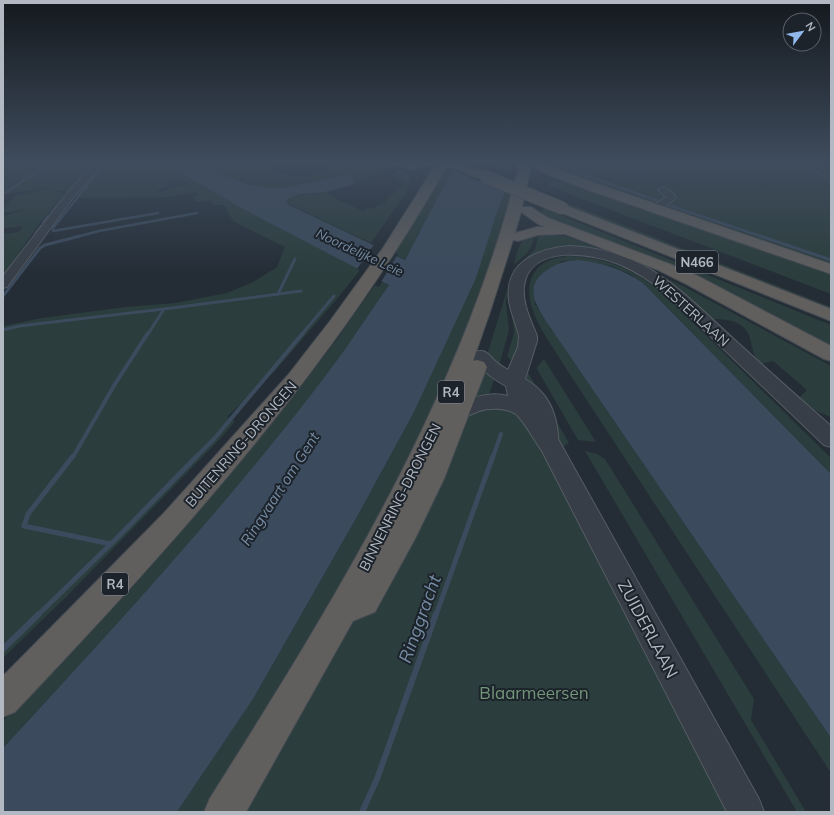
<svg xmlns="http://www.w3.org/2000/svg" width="834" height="815" font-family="Mulish,sans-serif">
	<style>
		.green { fill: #2b3d3c; fill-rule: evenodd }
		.water { fill: #3b4b5d }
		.pier { fill: #242d36 }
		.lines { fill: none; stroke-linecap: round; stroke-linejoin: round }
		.stream-far4 { stroke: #3b4b5d; stroke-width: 2.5 }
		.stream-far3 { stroke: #3b4b5d; stroke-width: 3 }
		.stream-far2 { stroke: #3b4b5d; stroke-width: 4 }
		.stream-far1 { stroke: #3b4b5d; stroke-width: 5 }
		.stream { stroke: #3b4b5d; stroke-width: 6 }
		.minor-casing { stroke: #555c64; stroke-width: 2 }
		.tertiary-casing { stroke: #555c64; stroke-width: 2 }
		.trunk-casing { stroke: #424951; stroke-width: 2 }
		.minor { fill: #373e47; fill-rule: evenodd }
		.tertiary { fill: #373e47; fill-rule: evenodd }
		.trunk { fill: #605f5e; fill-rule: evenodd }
		.trunk-bridge-casing { stroke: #424951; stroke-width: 14; stroke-linecap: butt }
		.trunk-bridge { stroke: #605f5e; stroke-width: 13 }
		.labels { text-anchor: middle; stroke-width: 4; stroke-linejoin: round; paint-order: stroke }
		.far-water-label { font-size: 13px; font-style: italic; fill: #768ca3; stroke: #1c232b }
		.shield { fill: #1c232b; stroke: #858c95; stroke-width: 1 }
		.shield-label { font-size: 13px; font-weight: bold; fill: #b2b9c3 }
		.street-label { font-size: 14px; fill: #b2b9c3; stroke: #1c232b }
		.water-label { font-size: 15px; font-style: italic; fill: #768ca3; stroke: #1c232b }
		.near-street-label { font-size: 17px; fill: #b2b9c3; stroke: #1c232b }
		.near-park-label { font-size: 17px; fill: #739679; stroke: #1c232b }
		.near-water-label { font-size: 18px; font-style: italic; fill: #768ca3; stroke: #1c232b }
	</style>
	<rect width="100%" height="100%" fill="#242d36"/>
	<g class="green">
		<polygon points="3,161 96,161 67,192 45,188 7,194 3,193"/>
		<path d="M104 161H161L241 208 361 269 336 300 273 373 227 417 235 421 220 439 67 596 3 658V326L42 318 126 307 175 303 227 293 253 282 277 267 285 247 233 221 224 205H213L211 200 195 202 194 196H198L197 192 167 197 76 198 73 194ZM182 179 187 184 160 192 157 190 169 186 167 184Z"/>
		<path d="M196 161H282L271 166 275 168V172C289 176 328 180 332 161H375L389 170 353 185 354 181 347 175 283 188H268L247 184 213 171Z"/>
		<polygon points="540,161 831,161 831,263 591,181 569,172 564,174 540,162"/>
		<polygon points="446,168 452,171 405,260 394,254 430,197"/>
		<polygon points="395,171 411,178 405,194 371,243 289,204 286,200 295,196 326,192 332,197 363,211 369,208 371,209 385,202 388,196 395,193 404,185 403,182 392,175"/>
		<polygon points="548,181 567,182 831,272 831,294 564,192 559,189 549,186"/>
		<polygon points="45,189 65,194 41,221 3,276 3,234 19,232 23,226 4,228 3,229 3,216 27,210 3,213 3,209 15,196"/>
		<polygon points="505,192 513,196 474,312 465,416 492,405 519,413 537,438 551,469 729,812 177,812 253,699 358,515 413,414"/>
		<polygon points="563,201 831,307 831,313 562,205 561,202"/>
		<polygon points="543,208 831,325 831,347 549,219 542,214"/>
		<path d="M534 233C534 251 524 255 514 265 518 250 518 240 534 233Z"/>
		<polygon points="555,235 568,237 620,256 549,251 514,280 517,267 535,249 538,236"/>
		<path d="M569 256C609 258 630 268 662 292L831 458V474L643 283 630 274 611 266 579 260 562 261 541 275 535 304 556 336 831 738V773L567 370C552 344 516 302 534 273 542 261 555 258 569 256Z"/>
		<path d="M648 270 685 287 831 366V417L818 412 799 398 807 390 773 361 761 364C751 355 753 344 748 333 741 319 721 318 708 320Z"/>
		<path d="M382 281 389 285C365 319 343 354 318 387 221 514 111 631 3 748V721C107 613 209 503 302 385 328 353 351 318 375 285L379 287Z"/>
		<polygon points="508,287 506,302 509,330 498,369 487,355"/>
		<polygon points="512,313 523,337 513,361 507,357 514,333"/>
		<polygon points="544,359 596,442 578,440 537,369 537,367"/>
		<polygon points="482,367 495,377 488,397 469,403"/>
		<polygon points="526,369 569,443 561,448 529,386 520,373"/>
		<polygon points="585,451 597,454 605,459 754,699 751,720 806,812 797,812"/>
	</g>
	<g class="water">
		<path d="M161 161H196L213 171 247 184 268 188H283L347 175 352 177 354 181 353 185C344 187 334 190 325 192 314 194 295 192 286 201L289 205 405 260 457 161H513L505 192 497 212 476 278 413 414 358 515 253 699 177 812H3V748C111 631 220 513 317 387 343 354 365 319 389 285L241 208Z"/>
		<polygon points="616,161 642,161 642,171 630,171 627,169 627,166 621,166 614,162"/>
		<path d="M579 260C604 263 622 269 643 283L831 474V738L556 336C543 315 518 289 547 270 560 262 564 261 579 260Z"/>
	</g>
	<g class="pier">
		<polygon points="454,161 480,161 513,173 507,193 450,169"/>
		<polygon points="375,243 398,254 381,282 357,269"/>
	</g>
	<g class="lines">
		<g class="stream-far4">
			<polyline points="3,161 21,163"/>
			<polyline points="107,161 53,228 53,231 158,213"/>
			<polyline points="378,161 392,168"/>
			<polyline points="558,161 561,165 573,171 658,201"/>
			<polyline points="800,161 831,180"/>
			<polyline points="819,161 831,167"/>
			<polyline points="25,163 44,164 52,161"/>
			<polyline points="398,171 408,176"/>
			<polyline points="70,191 97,161"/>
			<polyline points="5,193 43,168"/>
			<polyline points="671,206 763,237"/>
			<polyline points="51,213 63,199"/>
			<polyline points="43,223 48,216"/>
			<polyline points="35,234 41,226"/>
			<polyline points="76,237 99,231 197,213"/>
		</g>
		<g class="stream-far3">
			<polyline points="760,236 831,260"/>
			<polyline points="278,294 295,259"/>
			<polyline points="3,296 40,248 45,245 80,236"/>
			<polyline points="3,330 19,326 164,309"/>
			<polyline points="148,334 164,309 301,291"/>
			<polyline points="302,334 334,296"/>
		</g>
		<g class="stream-far2">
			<polyline points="73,457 115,384 148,333"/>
			<polyline points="196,457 214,439 303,333"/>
			<polyline points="493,457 501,434"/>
		</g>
		<g class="stream-far1">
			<polyline points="73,456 28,514 24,526 111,544"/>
			<polyline points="38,615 117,538 197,456"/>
			<polyline points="436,615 493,456"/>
		</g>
		<g class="stream">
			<polyline points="3,649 39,614"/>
			<polyline points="362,812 377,779 436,614"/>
		</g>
		<g class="minor-casing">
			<g id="minor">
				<polygon points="98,161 106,161 75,195 7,287 3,288 3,276 69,191"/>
				<polygon points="663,187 672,192 676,198 659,211 651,211 650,209 651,207 666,197 658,190"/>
			</g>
		</g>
		<g class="tertiary-casing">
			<path id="tertiary" d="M569 246C647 249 684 294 738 343 769 371 800 399 831 426V447L824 445 665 293C652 282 637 272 621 265 594 253 530 243 524 286 522 304 531 320 537 336V341L525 379C543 389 554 406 557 427 557 431 559 435 558 439L759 799 764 812H727L542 451C534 440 527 426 518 416 510 407 489 408 479 411 469 415 463 420 453 416L450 411 453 406C471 398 489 391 508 396L506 386C492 378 481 370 472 356L475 352C485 349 487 353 494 360 498 364 503 367 508 370L518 347 519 336C516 324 511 313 509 301 504 262 537 249 569 246Z"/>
		</g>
		<g class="trunk-casing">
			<g id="trunk">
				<path d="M386 161H454L490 174 492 177 490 180 486 181 447 166C331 371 176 542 15 712L3 717V676L163 514 288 375 330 321 383 248 436 164 412 169 388 163Z"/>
				<path d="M520 161H543L552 167 598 184 831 264V274L588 190 544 173 534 166 532 162 522 207H531L548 218 670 264 698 276 831 346V361L824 359 686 284 658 270 565 234 538 235 518 241 513 240 491 309 473 361 477 360 484 362 487 367 444 479 416 537 375 612 353 621 246 812H204L210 798C336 598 464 393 520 161ZM521 212 538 224 545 227H537L515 233Z"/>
				<polygon points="562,204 831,309 831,321 557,211 555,208 557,205"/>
			</g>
		</g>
		<use href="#minor" class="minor"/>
		<use href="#tertiary" class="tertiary"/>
		<use href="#trunk" class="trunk"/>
		<g class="trunk-bridge-casing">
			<polyline id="trunk-bridge" points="486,177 562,208"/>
		</g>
		<use href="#trunk-bridge" class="trunk-bridge"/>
	</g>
	<linearGradient id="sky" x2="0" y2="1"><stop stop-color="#14191e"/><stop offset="0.59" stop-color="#3f4c5d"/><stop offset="1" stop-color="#3f4c5d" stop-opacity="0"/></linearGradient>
	<rect width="834" height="275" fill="url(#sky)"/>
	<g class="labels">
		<g class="far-water-label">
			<text transform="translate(360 252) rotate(25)" y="5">Noordelijke Leie</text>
		</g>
		<g class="shield">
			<rect x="676" y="251" width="42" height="22" rx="3"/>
			<rect x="438" y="381" width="26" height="22" rx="3"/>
			<rect x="102" y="573" width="26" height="22" rx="3"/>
		</g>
		<g class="shield-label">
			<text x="697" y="267">N466</text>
			<text x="451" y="397">R4</text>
			<text x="115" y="589">R4</text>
		</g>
		<g class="street-label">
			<text transform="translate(691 311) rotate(42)" y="5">WESTERLAAN</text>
			<text transform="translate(241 444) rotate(-49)" y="5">BUITENRING-DRONGEN</text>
			<text transform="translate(400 497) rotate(-63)" y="5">BINNENRING-DRONGEN</text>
		</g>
		<g class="water-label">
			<text transform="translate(280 489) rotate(-57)" y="5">Ringvaart om Gent</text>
		</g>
		<g class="near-street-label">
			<text transform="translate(648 629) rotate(62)" y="6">ZUIDERLAAN</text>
		</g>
		<g class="near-park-label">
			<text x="534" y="699">Blaarmeersen</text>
		</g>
		<g class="near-water-label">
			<text transform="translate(420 619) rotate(-70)" y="6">Ringgracht</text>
		</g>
	</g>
	<rect width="834" height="815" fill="none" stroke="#b2b9c3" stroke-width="8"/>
	<g transform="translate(802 32) rotate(58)"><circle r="19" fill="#1c232b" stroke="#585f68"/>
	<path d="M0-3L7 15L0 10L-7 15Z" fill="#90b8ea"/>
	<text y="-6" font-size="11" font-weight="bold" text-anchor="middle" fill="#b2b9c3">N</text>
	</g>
</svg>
